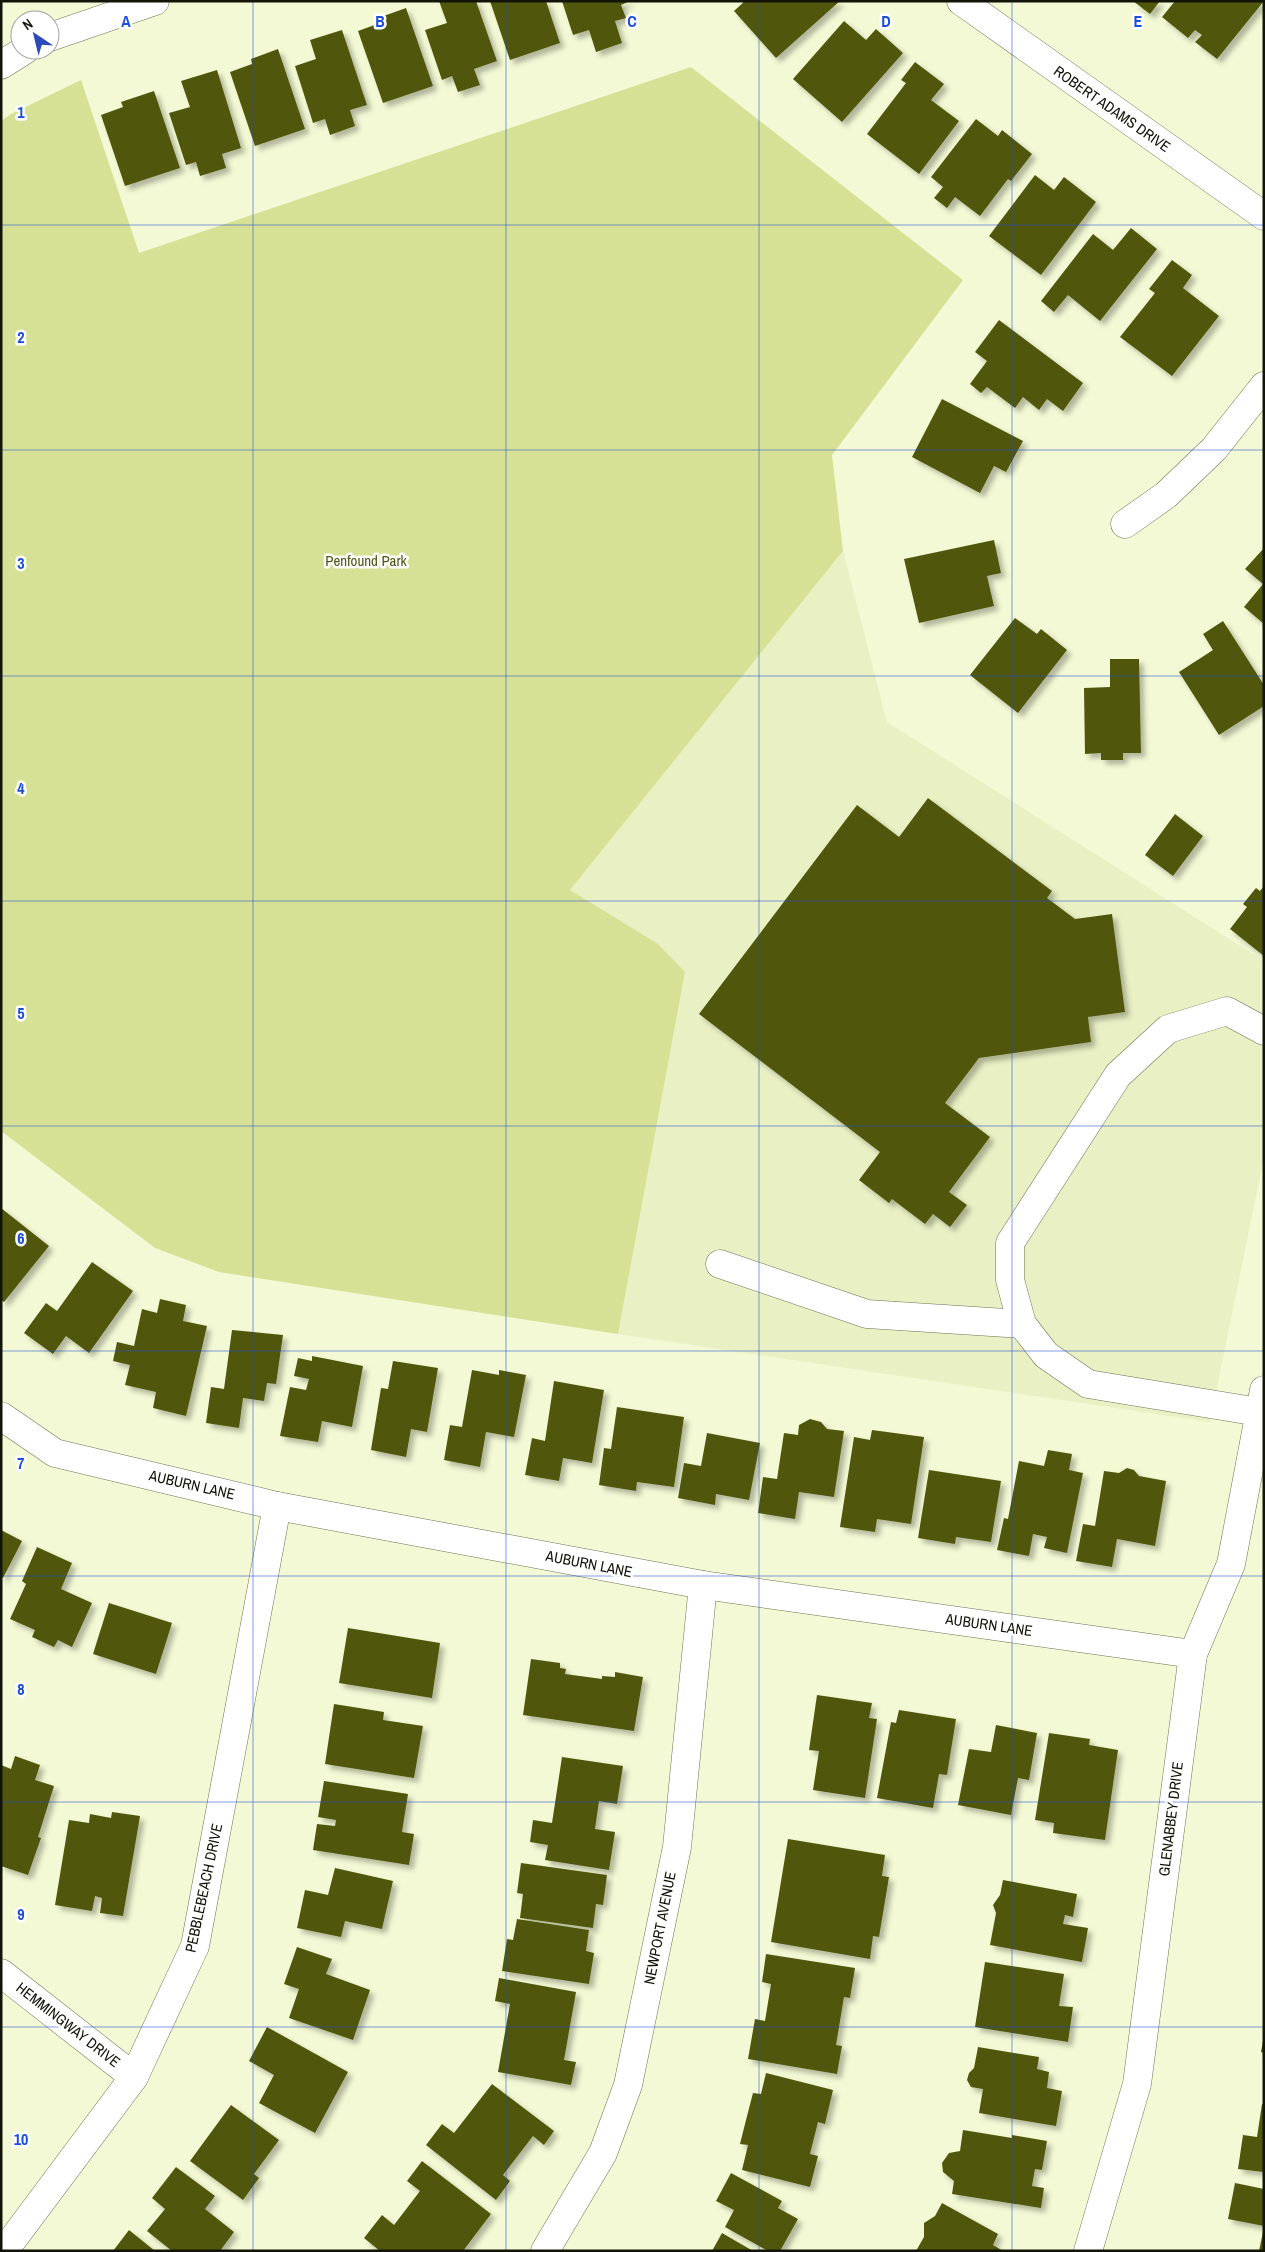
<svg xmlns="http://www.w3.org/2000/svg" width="1265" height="2252" font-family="'Archivo Narrow',sans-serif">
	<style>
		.built { fill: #e9f0c4 }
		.green { fill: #d7e196 }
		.building { fill: #51570c; filter: url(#shadow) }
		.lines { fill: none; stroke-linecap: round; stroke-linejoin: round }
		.minor-casing { stroke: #6e7353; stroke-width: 29 }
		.minor { stroke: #fff; stroke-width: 28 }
		.grid { fill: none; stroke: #1d4ed8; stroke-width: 1; stroke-opacity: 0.55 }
		.labels { text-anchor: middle; stroke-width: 5; stroke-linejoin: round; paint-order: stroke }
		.street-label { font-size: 15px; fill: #131408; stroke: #fff }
		.park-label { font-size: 15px; fill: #4f5512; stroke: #fff }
		.grid-label { font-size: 16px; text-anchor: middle; font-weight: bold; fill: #1d4ed8; stroke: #fff; stroke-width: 5; stroke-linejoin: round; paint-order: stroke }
	</style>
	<defs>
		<filter id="shadow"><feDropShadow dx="4.5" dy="4.5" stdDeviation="2.5" flood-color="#0004"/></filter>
	</defs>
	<rect width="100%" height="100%" fill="#f3f9d4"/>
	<polygon class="built" points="843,551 887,722 1264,961 1264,1157 1210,1422 618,1334 685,972 570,890"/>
	<polygon class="green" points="691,67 963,280 832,455 843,551 570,890 658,944 685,972 618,1334 219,1272 155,1248 1,1131 1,121 11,114 81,80 139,253"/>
	<g class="building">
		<polygon points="439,1 476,1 497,61 474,69 480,85 458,92 452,76 442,80 425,30 447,23"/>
		<polygon points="490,1 546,1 560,43 510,60"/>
		<polygon points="562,1 630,1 621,5 626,18 615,21 622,43 596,52 589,30 573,35"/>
		<polygon points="745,1 840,1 776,58 734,11"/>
		<polygon points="1133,1 1160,1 1150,14"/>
		<polygon points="1175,1 1264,1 1217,59 1195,42 1202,35 1195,30 1188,38 1162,17"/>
		<polygon points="406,8 433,86 383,103 358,31 380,23 378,18"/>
		<polygon points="844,21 866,40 876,29 903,53 842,122 793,79"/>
		<polygon points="342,30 367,105 350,110 355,126 330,135 325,119 313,123 295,66 316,59 310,40"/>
		<polygon points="278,49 305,129 255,146 230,72 252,64 251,59"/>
		<polygon points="915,62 944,84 931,100 959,121 919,174 867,134 906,83 901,80"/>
		<polygon points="217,70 241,148 222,154 226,168 200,176 196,162 186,165 169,113 190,107 181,81"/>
		<polygon points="154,91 180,168 125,186 101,115 123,107 121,102"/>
		<polygon points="976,119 998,136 1002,130 1032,154 1011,181 1008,179 980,216 955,197 947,208 934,198 943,187 931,177"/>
		<polygon points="1035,175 1054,190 1064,177 1096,202 1041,275 989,236"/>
		<polygon points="1131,228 1157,249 1100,321 1068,295 1054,312 1041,301 1093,234 1113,250"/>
		<polygon points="1172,260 1192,275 1183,288 1219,316 1172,376 1120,337 1155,293 1149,289"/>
		<polygon points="999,320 1083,383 1063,411 1047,399 1039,410 1023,397 1015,408 987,387 981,393 970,384 987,361 975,352"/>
		<polygon points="942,399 1023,441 1006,472 994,466 980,493 912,457"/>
		<polygon points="994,540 1001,573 987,576 994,606 919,623 904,559"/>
		<polygon points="1264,548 1264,624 1244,607 1263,584 1245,569"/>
		<polygon points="1015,618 1037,634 1041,629 1067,650 1018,713 970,675"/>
		<polygon points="1223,621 1264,685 1264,706 1219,735 1179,672 1213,650 1203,634"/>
		<polygon points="1110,659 1139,659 1141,753 1123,753 1123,760 1101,760 1101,753 1085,754 1084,688 1110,687"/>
		<polygon points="928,798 1052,891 1047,898 1075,919 1112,914 1125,1012 1088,1017 1091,1042 979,1058 945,1103 990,1137 949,1192 967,1205 950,1227 933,1214 925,1224 892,1199 889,1203 859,1180 880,1152 699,1014 857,805 899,837"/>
		<polygon points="1175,814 1203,836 1173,876 1145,855"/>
		<polygon points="1264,886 1264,956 1230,929 1247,907 1243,904 1256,888 1260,891"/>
		<polygon points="1,1208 49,1246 4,1302 1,1300"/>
		<polygon points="92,1262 133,1291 89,1353 66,1336 53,1354 24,1333 46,1303 57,1311"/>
		<polygon points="160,1299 186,1305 183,1321 207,1326 186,1416 153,1408 156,1392 125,1385 130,1365 113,1361 117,1342 134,1346 142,1309 157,1313"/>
		<polygon points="232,1330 283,1335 276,1384 267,1383 264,1401 243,1398 239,1428 206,1423 211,1387 224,1389"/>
		<polygon points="312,1356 363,1366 352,1427 322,1421 318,1442 280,1436 290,1387 306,1390 309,1379 294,1376 298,1358 312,1361"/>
		<polygon points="393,1361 438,1368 427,1432 411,1429 406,1457 371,1450 381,1388 388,1389"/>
		<polygon points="472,1370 499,1375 499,1370 526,1375 514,1437 486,1432 480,1467 444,1460 450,1425 462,1427"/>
		<polygon points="554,1381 604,1390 592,1463 563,1458 559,1481 525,1475 532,1438 545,1441"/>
		<polygon points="617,1407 684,1417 674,1487 637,1482 636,1491 599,1485 604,1448 611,1449"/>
		<polygon points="810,1419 821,1422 827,1429 844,1431 834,1497 799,1492 795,1519 758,1513 763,1477 777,1479 784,1433 798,1435 799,1425"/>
		<polygon points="872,1430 924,1437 911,1524 877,1519 875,1532 840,1527 854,1437 870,1440"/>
		<polygon points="707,1433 760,1443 749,1500 716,1494 715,1505 678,1498 684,1463 701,1466"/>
		<polygon points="1048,1450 1072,1454 1069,1470 1083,1473 1067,1553 1044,1548 1047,1537 1033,1534 1029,1556 997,1550 1004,1518 1008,1519 1019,1461 1044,1466"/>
		<polygon points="1127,1468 1134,1470 1139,1476 1166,1481 1155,1546 1117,1539 1112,1567 1076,1561 1083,1524 1095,1526 1104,1471 1119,1473"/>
		<polygon points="929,1470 1001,1481 991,1542 956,1537 955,1544 918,1538"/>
		<polygon points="1,1530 22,1541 3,1578 1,1577"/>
		<polygon points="37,1547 72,1563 61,1589 92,1603 72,1647 58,1640 54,1647 32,1637 35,1630 10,1619 26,1584 22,1581"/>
		<polygon points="109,1603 172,1623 156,1674 93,1654"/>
		<polygon points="348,1628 440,1643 432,1698 339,1683"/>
		<polygon points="531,1659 560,1663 560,1668 566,1669 565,1674 602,1679 602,1676 615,1677 615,1672 643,1677 634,1731 523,1715"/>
		<polygon points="817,1695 872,1703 869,1718 877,1719 865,1798 813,1790 819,1751 809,1750"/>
		<polygon points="334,1704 384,1712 383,1720 423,1726 414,1778 325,1764"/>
		<polygon points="899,1710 956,1719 947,1775 939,1774 933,1808 877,1798 891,1722 896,1723"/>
		<polygon points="996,1725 1037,1733 1029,1780 1018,1778 1011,1815 958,1805 969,1749 991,1752"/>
		<polygon points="1049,1733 1090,1739 1089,1745 1118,1750 1105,1840 1053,1833 1054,1823 1035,1820"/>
		<polygon points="15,1756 40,1765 35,1780 54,1786 38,1837 41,1838 28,1875 1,1866 1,1765 11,1769"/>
		<polygon points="562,1757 623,1766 617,1804 599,1801 595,1829 615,1832 609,1870 545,1860 548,1845 530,1842 533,1820 552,1823"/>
		<polygon points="324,1781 408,1794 402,1832 414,1834 409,1865 313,1850 317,1824 335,1826 336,1820 318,1817"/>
		<polygon points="112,1812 140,1816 123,1916 100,1913 102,1898 95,1896 92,1911 55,1905 69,1820 89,1823 90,1814 111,1818"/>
		<polygon points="788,1839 885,1855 882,1876 889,1877 879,1937 873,1936 870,1959 771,1942"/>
		<polygon points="521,1863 607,1875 603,1905 596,1904 593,1928 520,1918 523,1894 517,1893"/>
		<polygon points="335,1868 393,1881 382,1929 345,1921 341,1937 297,1928 305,1890 328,1895"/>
		<polygon points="1003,1880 1077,1894 1073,1917 1065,1915 1063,1924 1088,1928 1082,1962 990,1945 996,1913 993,1905 1000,1895"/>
		<polygon points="517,1919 589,1930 586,1951 594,1953 589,1984 502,1971 507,1939 513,1940"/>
		<polygon points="297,1947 332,1959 326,1974 370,1990 353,2040 289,2018 299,1989 284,1984"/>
		<polygon points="766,1954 855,1968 850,1998 844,1997 836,2045 842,2046 837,2074 748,2059 755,2019 765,2021 771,1984 762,1982"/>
		<polygon points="985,1962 1064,1974 1059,2006 1073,2007 1068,2042 975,2027"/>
		<polygon points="499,1978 576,1992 564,2060 576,2062 571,2085 498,2072 510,2004 495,2001"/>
		<polygon points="267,2027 348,2072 315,2133 259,2103 274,2075 249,2061"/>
		<polygon points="1263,2041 1264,2041 1264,2053 1261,2052"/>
		<polygon points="978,2047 1039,2057 1037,2069 1049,2072 1047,2088 1062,2091 1056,2126 979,2113 983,2089 971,2087 967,2080 969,2073 974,2068"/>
		<polygon points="766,2073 833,2090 825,2124 818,2122 810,2154 818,2156 810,2187 742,2170 748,2145 740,2144 746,2120 753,2093 761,2094"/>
		<polygon points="492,2084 554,2131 544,2145 533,2136 503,2175 510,2181 496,2200 426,2145 442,2124 454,2133"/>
		<polygon points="1262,2104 1264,2104 1264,2172 1238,2169 1243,2135 1257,2137"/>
		<polygon points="231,2105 279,2140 254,2174 259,2178 243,2200 190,2161"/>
		<polygon points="963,2130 1012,2138 1012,2135 1047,2141 1042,2170 1035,2169 1032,2186 1044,2188 1041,2208 952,2194 954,2181 943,2172 942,2163 949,2153 960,2151"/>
		<polygon points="422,2161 491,2214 463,2251 380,2251 364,2238 382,2215 394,2225 420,2191 407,2181"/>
		<polygon points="176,2167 215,2196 205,2209 234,2232 220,2251 172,2251 147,2231 165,2209 152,2198"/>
		<polygon points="731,2173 782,2201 778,2208 798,2219 780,2251 768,2251 725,2227 734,2210 716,2201"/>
		<polygon points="1235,2183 1264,2189 1264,2226 1228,2219"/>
		<polygon points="942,2203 998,2234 993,2245 1003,2251 916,2251 924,2237 924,2223 935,2216"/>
		<polygon points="129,2230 155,2251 113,2251"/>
		<polygon points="1263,2232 1264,2251 1259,2251"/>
		<polygon points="722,2233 753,2251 712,2251"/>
	</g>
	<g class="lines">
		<g class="minor-casing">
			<g id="minor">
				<polyline points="961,1 1264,216"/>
				<polyline points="50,37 155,1"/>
				<polyline points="1,65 25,50"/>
				<polyline points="1125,524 1166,495 1214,449 1264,386"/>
				<polyline points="720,1264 867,1314 1022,1324"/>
				<polyline points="1259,1412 1088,1384 1046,1355 1022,1324 1010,1280 1010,1243 1118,1075 1168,1029 1227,1011 1264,1031"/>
				<polyline points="1,1416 55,1453 277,1506 703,1585 1193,1654"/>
				<polyline points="1,1973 134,2077"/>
				<polyline points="4,2251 134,2077 195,1946 277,1506"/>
				<polyline points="545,2251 603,2153 628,2085 677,1847 703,1585"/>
				<polyline points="1088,2251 1137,2084 1193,1654 1231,1564 1264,1390"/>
			</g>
		</g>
		<use href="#minor" class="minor"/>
	</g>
	<path class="grid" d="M253 1V2251M506 1V2251M759 1V2251M1012 1V2251M1 225H1264M1 450H1264M1 676H1264M1 901H1264M1 1126H1264M1 1351H1264M1 1576H1264M1 1802H1264M1 2027H1264"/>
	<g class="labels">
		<g class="street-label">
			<text transform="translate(1112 109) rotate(35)" y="5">ROBERT ADAMS DRIVE</text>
			<text transform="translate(192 1485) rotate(13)" y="5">AUBURN LANE</text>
			<text transform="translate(589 1564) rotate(11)" y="5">AUBURN LANE</text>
			<text transform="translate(989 1625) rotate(8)" y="5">AUBURN LANE</text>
			<text transform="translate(1171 1819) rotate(-83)" y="5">GLENABBEY DRIVE</text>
			<text transform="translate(204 1888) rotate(-78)" y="5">PEBBLEBEACH DRIVE</text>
			<text transform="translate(660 1928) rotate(-79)" y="5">NEWPORT AVENUE</text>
			<text transform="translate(68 2025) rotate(38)" y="5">HEMMINGWAY DRIVE</text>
		</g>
		<g class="park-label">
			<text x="366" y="566">Penfound Park</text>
		</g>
	</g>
	<g class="grid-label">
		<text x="126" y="27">A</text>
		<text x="380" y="27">B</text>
		<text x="632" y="27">C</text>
		<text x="886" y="27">D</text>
		<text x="1138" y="27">E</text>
		<text x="21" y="118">1</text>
		<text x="21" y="343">2</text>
		<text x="21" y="569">3</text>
		<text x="21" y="794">4</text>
		<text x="21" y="1019">5</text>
		<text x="21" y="1244">6</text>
		<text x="21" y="1469">7</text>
		<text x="21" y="1695">8</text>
		<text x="21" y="1920">9</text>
		<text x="21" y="2145">10</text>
	</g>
	<rect width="1265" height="2252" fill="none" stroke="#131408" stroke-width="5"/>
	<g transform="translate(35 35) rotate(325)"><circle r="24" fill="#ffffff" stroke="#a1a19c"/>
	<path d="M0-4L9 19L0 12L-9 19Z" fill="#2c49b9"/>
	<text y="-8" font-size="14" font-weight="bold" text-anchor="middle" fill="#131408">N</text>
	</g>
</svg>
